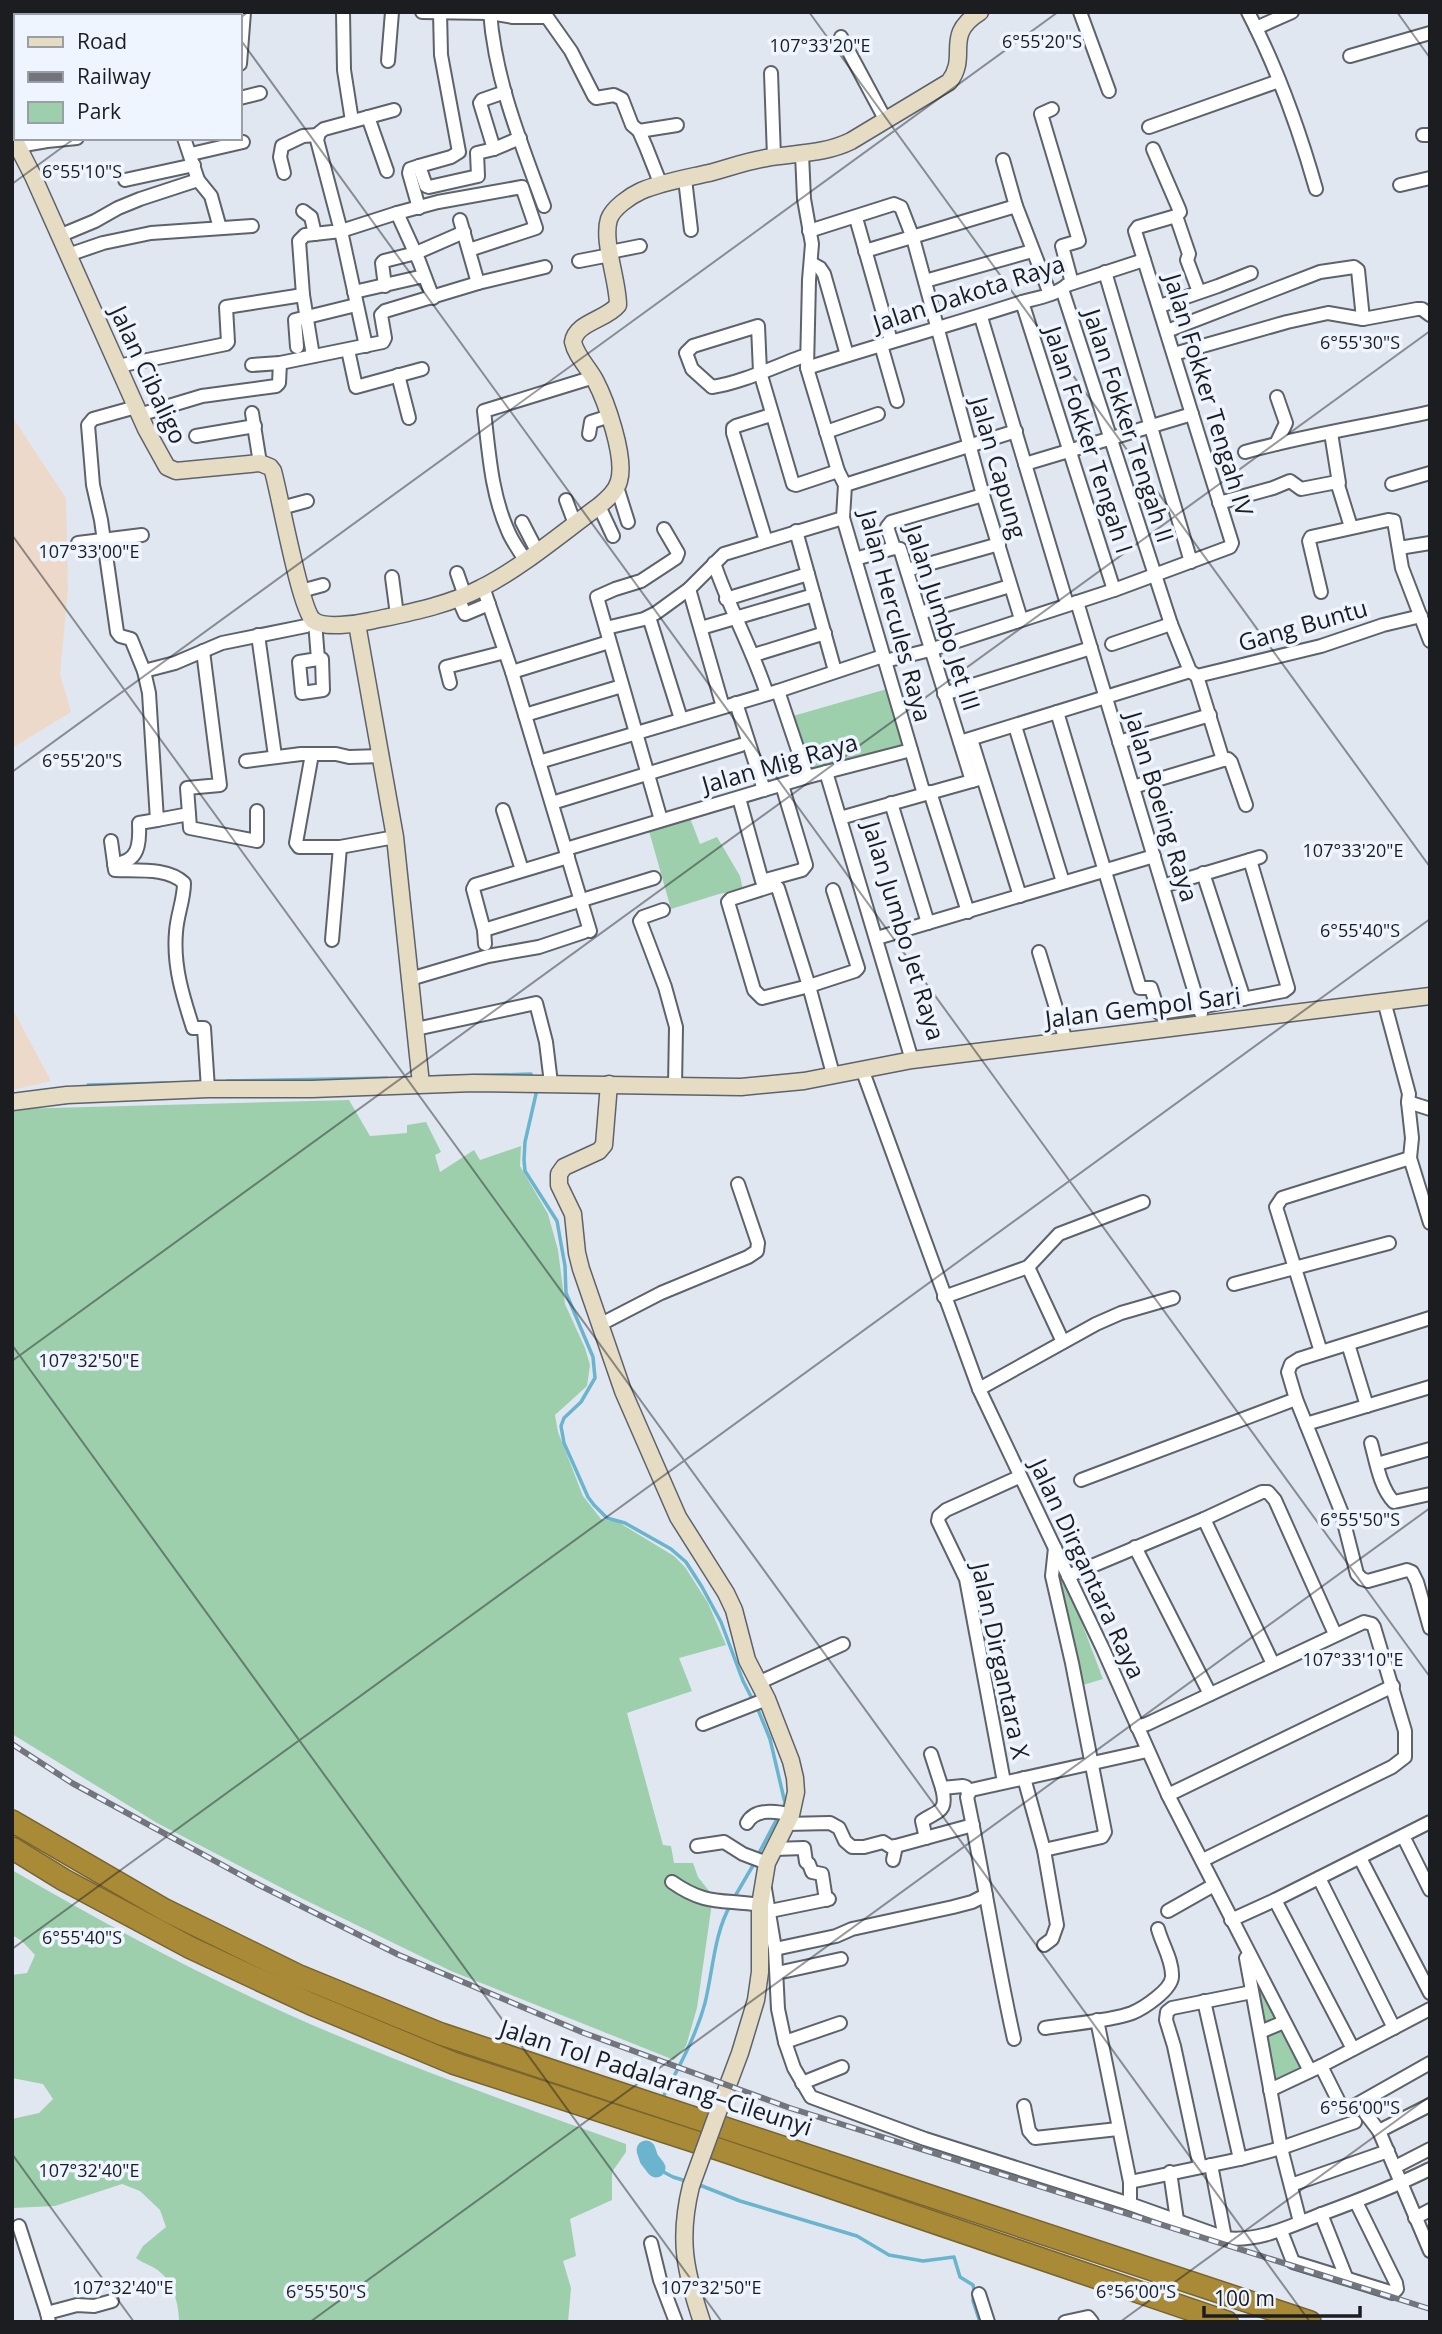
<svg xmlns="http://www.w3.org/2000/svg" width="1442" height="2334" font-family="'Open Sans',sans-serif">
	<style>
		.industrial { fill: #edd9ca }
		.green { fill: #9ecfad }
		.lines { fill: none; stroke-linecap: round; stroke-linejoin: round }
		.stream { stroke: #6ab4ce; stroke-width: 3.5 }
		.river { stroke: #6ab4ce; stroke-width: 19 }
		.street-casing { stroke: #5d626b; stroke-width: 16 }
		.secondary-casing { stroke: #5d626b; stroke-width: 19 }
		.highway-casing { stroke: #77642f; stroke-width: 24 }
		.street { stroke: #fff; stroke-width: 12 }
		.secondary { stroke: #e5dcc3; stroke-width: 16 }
		.highway { stroke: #a98a36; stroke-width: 21 }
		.rail-casing { stroke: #72767c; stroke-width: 6 }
		.rail { stroke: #eef5ff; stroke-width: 3.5; stroke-dasharray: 10; stroke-linecap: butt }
		.secondary-bridge-casing { stroke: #5d626b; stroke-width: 19; stroke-linecap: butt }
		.secondary-bridge { stroke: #e5dcc3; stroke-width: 16 }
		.ticks { fill: none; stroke: #1b1d21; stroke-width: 2; stroke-opacity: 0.45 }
		.labels { text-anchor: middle; stroke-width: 7; stroke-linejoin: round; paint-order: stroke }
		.street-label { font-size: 24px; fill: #1b1d21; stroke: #eef5ff }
		.ticks-label { font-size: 18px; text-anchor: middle; fill: #1b1d21; stroke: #eef5ff; stroke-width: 7; stroke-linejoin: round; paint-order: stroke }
	</style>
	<rect width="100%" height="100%" fill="#e1e7f1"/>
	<g class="industrial">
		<polygon points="12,414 15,421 66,498 68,590 60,674 71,712 12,748"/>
		<polygon points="12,1008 51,1081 12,1090"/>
	</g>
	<g class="green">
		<polygon points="887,689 905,746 810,772 793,716"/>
		<polygon points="690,818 700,844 717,837 740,876 743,890 719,894 671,909 649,831"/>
		<polygon points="349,1100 370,1136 407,1133 407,1125 426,1122 441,1152 435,1155 440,1172 474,1150 480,1160 521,1146 520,1166 548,1214 558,1250 565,1304 585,1348 590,1365 587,1386 555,1415 558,1432 583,1496 601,1519 618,1522 674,1556 685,1567 708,1603 726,1645 679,1658 692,1691 627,1713 663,1845 671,1846 674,1863 693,1863 698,1877 713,1896 697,2008 686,2046 674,2060 451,1971 303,1899 157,1823 12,1734 12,1109"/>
		<polygon points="1061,1568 1103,1679 1083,1685 1058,1569"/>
		<path d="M12 1870C122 1934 235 1994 353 2042 442 2079 534 2111 626 2144V2152L612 2172V2200L570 2219 576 2256 563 2261 571 2288 568 2322H179C179 2307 174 2283 161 2273 154 2266 144 2264 136 2258L143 2246 166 2227 160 2210 140 2191 122 2184 55 2206 12 2208V2119L39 2113 53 2099 43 2084 12 2078V1975L27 1973 35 1955 22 1941 12 1935Z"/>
		<polygon points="1257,1981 1304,2068 1272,2081 1252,1983"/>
	</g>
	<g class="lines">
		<g class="stream">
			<polyline points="426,1077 531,1074 532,1077"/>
			<polyline points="227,1081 387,1078"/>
			<polyline points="88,1085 167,1083"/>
			<polyline points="535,1088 536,1094 525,1142 524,1160 525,1171 557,1221 565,1266 566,1293 593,1357 595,1378 581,1402 564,1418 561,1426 564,1443 588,1497 594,1505 607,1518 625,1523 671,1549 686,1562 702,1587 721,1622 743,1681 759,1712 770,1739 785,1803 783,1808"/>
			<polyline points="758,1855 779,1815"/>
			<polyline points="734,1898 755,1862"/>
			<path d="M663 2097C679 2067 696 2036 705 2003 713 1971 714 1933 731 1904"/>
			<polyline points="656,2168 673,2177 686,2181"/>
			<polyline points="697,2184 740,2201 857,2236 889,2255 923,2261 954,2257 960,2277 973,2285 974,2290 973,2301 980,2322"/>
		</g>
		<polyline class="river" points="646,2150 649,2159 656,2168"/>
		<g class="street-casing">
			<g id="street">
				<polyline points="343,12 344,70 352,121"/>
				<polyline points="422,12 490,13 513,17 547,17 571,51 594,96 596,98 614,95 622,99 632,125 639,131 646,147 661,185"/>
				<polyline points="440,12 441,55 459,152 451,157 419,166 426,186 429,187 478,176 477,153 494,149 520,138"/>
				<path d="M490 12C495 80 521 143 544 206"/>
				<polyline points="1080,12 1109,91"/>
				<path d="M1248 12C1277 68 1299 129 1316 189"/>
				<polyline points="191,16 191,12"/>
				<polyline points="1256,28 1292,12"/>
				<polyline points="841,37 885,119"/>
				<polyline points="1350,56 1430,33"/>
				<polyline points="388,61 392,12"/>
				<polyline points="240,64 244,12"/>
				<polyline points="771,73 774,157"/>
				<polyline points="240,98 260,93"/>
				<polyline points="1052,109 1041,114 1079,241 1062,246 1072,283"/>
				<polyline points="368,117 387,171"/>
				<polyline points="1149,127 1279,81"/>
				<polyline points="639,131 677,125"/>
				<polyline points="1423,135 1430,135"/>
				<polyline points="184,138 198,180 211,196 220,228"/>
				<polyline points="18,146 47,141 77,138"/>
				<polyline points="494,149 480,103 482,100 505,92"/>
				<polyline points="1153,149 1179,209 1180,212 1176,216"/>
				<polyline points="191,154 243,142"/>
				<polyline points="802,154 804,199 812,244 809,280 807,368 838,471 845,485 843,518 924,794"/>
				<polyline points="1003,160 1016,206"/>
				<polyline points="284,173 280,157 282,146 303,136 318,135"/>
				<polyline points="685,179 691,230"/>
				<polyline points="125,180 194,165"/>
				<polyline points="1400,185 1430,178"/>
				<polyline points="419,208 409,173 410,169 419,166"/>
				<polyline points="303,211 311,217 315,234"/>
				<polyline points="397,213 438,202 522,187 536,228 469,250"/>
				<polyline points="1176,216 1189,254 1187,260 1199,292"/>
				<polyline points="856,218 891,341"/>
				<polyline points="460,220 478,283"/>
				<polyline points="809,231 894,204 901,207 913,238 983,495 1021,619"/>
				<polyline points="59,236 95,221 118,208 140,199 198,180"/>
				<polyline points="865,251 1016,206 1050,294"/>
				<polyline points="610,252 640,246"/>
				<polyline points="68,255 103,243 151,233 252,226"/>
				<polyline points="579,261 610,255"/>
				<polyline points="811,263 820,268 824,274 847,355"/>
				<polyline points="1105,272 1191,562"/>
				<polyline points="925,281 1032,251"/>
				<polyline points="385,286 382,263 384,261 416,253 464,232"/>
				<polyline points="1062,289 1171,624 1190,671 1197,676 1223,760 1133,787"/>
				<polyline points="354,292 424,276"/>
				<polyline points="1022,302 1114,590"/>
				<polyline points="1160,306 1218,286 1251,273"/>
				<polyline points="981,317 1067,604"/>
				<polyline points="1363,319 1417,309 1422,309 1430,315"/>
				<polyline points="1167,331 1320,272 1354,267 1358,270 1363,319 1328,313 1287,322 1174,354"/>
				<polyline points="881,345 897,401"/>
				<polyline points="366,346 341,231 397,213 419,261 433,298"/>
				<polyline points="297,347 295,320 356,305"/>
				<polyline points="348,350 356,387 422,369"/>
				<polyline points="313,356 303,295 299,241 305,235 341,231 317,140 319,133 324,129 394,110"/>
				<path d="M806 356 801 357C774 367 740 383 712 387L692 369 686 353 693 346 758 326 760 372 793 484 796 485 838 471"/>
				<polyline points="252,365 280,363 383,342 385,338 381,315 385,311 478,283 545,267"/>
				<polyline points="118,366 226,344 228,342 226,307 303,295"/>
				<path d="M807 368C878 345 951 325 1022 302 1037 298 1056 295 1067 285L1144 260"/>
				<polyline points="398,375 409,418"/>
				<polyline points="136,407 93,419 88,425 93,485 101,520 117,632 120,636 131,639 144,671 149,693 157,820 189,814 187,788 220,785 203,651"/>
				<polyline points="252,413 260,463"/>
				<polyline points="139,415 202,396 276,386 279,383 280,363"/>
				<polyline points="826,432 878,414"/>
				<polyline points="1331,433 1339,483"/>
				<polyline points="589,434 591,422 610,416"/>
				<polyline points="196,436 255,426"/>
				<polyline points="1276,444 1286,423 1277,397"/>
				<path d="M1245 452C1306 435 1368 426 1430 412"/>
				<polyline points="1025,464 1192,414"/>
				<polyline points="1392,484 1430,473"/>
				<polyline points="845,485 1016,431"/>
				<polyline points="617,487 628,522"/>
				<polyline points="566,500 575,524"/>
				<polyline points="1219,503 1273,488 1290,481 1301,489 1337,482 1351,527"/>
				<polyline points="599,506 613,536"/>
				<polyline points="281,508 307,501"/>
				<polyline points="522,522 537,551"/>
				<polyline points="796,531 835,671"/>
				<polyline points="766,541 733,433 733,428 736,426 771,415"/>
				<polyline points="78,543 142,535"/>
				<polyline points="1399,548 1430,543"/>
				<polyline points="855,559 894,548"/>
				<path d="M525 560C519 550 512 541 508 531 491 493 489 452 484 411L594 377"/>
				<path d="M714 563C729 608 752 648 767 694"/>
				<polyline points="907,570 999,544"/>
				<polyline points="457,573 465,596"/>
				<polyline points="392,577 397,615"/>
				<polyline points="483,587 512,672 590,931"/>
				<polyline points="689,589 723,707"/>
				<polyline points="301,591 323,585"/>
				<polyline points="1321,592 1309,541 1311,537 1388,520 1394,521 1402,568 1430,641"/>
				<polyline points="458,598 465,614 489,604"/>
				<polyline points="726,599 808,574"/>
				<polyline points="1077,602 1201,1013"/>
				<polyline points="920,613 1010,586"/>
				<polyline points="649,617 681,719"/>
				<polyline points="315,622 318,659 299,662 302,693 323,690 322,659 318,659"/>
				<polyline points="606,628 644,619 656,613 689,589 724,554 843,518"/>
				<polyline points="701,628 814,595"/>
				<polyline points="258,635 275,756"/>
				<polyline points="1112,644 1171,624"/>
				<polyline points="754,655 825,633"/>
				<polyline points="885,661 930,650 1114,590 1230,547 1232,543 1135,231 1138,227 1176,216"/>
				<polyline points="144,671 175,663 222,643 306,626 315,622"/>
				<polyline points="512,672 609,642"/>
				<polyline points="1197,676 1321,646 1383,625 1421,616"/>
				<polyline points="450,683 446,667 505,652"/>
				<polyline points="778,691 807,777"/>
				<polyline points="944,694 1091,648"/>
				<polyline points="736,703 764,790"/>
				<polyline points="1057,712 1140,988 1151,988 1159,1013 1200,1007 1284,991 1288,988 1250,860"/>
				<polyline points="525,715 622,686"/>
				<polyline points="1015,726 1063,882"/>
				<polyline points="971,739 1020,896"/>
				<polyline points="960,742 1190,671"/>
				<polyline points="1119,742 1210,715"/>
				<polyline points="312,754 296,843 299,847 340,847 395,837"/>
				<polyline points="1223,760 1228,759 1231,762 1246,805"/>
				<polyline points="246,761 301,754 336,754 349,757 382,756"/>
				<polyline points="539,762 778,691 883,656"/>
				<polyline points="826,772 912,1060"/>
				<polyline points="972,781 900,549 894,548 887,527 891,522 983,495"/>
				<polyline points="930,792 968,912"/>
				<polyline points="739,798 762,881 802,870 806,865 782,785"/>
				<polyline points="552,803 741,745"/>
				<polyline points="891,803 928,923"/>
				<polyline points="503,810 522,870"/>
				<polyline points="189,814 190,828 257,841 257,811"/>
				<polyline points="840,818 979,779"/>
				<polyline points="661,820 597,597 615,589 641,581 676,558 678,553 664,529"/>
				<path d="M111 841 115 870C136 871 168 867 184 883 184 900 177 915 176 932 173 966 183 997 193 1028H204L208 1089"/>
				<polyline points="566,849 807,777 911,750"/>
				<path d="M114 864C139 862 140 844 139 823L157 820"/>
				<polyline points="1203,873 1244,999"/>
				<polyline points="1163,886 1260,857"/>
				<polyline points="663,910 643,917 640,921 665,987 676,1027 675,1086"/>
				<polyline points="484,930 654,878"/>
				<polyline points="877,938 1154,856"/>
				<polyline points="332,940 340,847"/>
				<polyline points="485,944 484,930 473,889 475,885 568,857"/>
				<polyline points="1039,952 1066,1041"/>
				<polyline points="410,979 488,956 539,947 584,932"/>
				<polyline points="416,1029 536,1003 546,1042 551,1083"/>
				<polyline points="862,1069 979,1389 1103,1649 1168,1795 1310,2071"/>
				<polyline points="833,1074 809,986 778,888 775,885 731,899 728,902 754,990 762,998 809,986 855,971 858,968 833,890"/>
				<polyline points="1408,1102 1430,1109"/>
				<polyline points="1410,1158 1430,1223"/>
				<polyline points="1028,1267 1063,1342"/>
				<polyline points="1234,1284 1389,1243"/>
				<polyline points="944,1297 1028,1267 1059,1234 1143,1202"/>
				<polyline points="1430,1318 1299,1359 1291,1364 1288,1372 1296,1399 1341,1511 1357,1574 1362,1579 1368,1581 1407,1570 1412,1572 1417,1582 1430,1628"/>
				<polyline points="601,1324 661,1293 748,1257 757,1251 758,1243 738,1184"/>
				<polyline points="1348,1344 1367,1406"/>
				<polyline points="1321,1352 1276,1207 1282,1198 1410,1158 1412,1138 1408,1102 1409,1094 1384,1001"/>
				<polyline points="979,1389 1096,1324 1121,1313 1173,1298"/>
				<polyline points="1306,1424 1430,1387"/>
				<path d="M1371 1443C1376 1461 1380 1488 1394 1502L1430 1494"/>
				<polyline points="1377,1464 1430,1449"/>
				<polyline points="1081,1480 1296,1399"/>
				<polyline points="1204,1519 1273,1664"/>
				<polyline points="1135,1547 1210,1694"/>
				<polyline points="1068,1576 1204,1519 1262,1492 1268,1492 1275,1500 1335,1634"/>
				<polyline points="758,1683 843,1644"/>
				<polyline points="703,1724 767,1699"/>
				<polyline points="1137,1727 1147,1724 1364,1622 1372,1624 1374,1627 1405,1731 1405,1757 1392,1767 1203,1860"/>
				<polyline points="931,1754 942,1788 963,1786 966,1787 968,1793"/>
				<polyline points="1024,1778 1044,1850 1057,1925 1052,1939 1044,1945"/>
				<polyline points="1004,1782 966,1579 938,1521 939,1516 946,1510 1019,1477"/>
				<polyline points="1168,1795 1393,1686"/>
				<path d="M747 1823C755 1808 777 1811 791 1815"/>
				<polyline points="786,1824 830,1823 839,1828 845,1841 852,1847 864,1847 883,1842 891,1847 896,1846 973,1825"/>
				<polyline points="1403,1836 1430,1890"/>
				<path d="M926 1838 922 1821C939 1810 948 1812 942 1788"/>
				<polyline points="697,1846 724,1842 743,1854 767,1863"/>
				<polyline points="774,1849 804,1848 806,1862 809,1864 812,1872 822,1874 826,1900"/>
				<polyline points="1044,1850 1102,1837 1105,1832 1072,1663 1052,1576 1055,1548"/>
				<polyline points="1360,1858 1430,1993"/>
				<polyline points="893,1860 896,1846"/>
				<polyline points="1319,1878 1394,2028"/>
				<path d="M672 1882C706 1906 722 1899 760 1905"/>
				<path d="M765 1889 775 1949 778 2009 785 2042 794 2068 811 2097 925 2139 1130 2204 1225 2238C1258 2242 1288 2227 1319 2215 1357 2201 1394 2187 1430 2169"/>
				<polyline points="1275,1900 1353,2049"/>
				<polyline points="770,1911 829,1899"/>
				<polyline points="1168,1911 1214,1885"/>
				<polyline points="1231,1920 1275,1900 1430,1822"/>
				<polyline points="775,1949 836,1936 852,1929 953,1907 972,1902 986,1895"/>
				<polyline points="1246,1958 1281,2148 1300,2222"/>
				<polyline points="777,1973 841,1959"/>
				<polyline points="1204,2001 1240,2159"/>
				<polyline points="1097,2020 1130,2182 1130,2204"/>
				<path d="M1045 2028C1069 2024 1111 2021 1132 2013 1144 2008 1171 1990 1172 1977 1173 1961 1162 1944 1158 1929"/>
				<polyline points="1260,2032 1284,2022"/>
				<path d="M1014 2039C996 1959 984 1878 967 1797L971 1790 1147 1751"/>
				<polyline points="785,2042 840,2023"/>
				<polyline points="1321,2066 1339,2102 1349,2111"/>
				<polyline points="802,2083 842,2067"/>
				<polyline points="1270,2090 1321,2066 1430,2009"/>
				<polyline points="1024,2106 1029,2131 1035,2138 1118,2129"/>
				<polyline points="1354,2106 1430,2063"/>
				<polyline points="1366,2114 1379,2131 1430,2251"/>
				<polyline points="1379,2131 1430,2105"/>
				<polyline points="1211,2165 1225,2238"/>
				<polyline points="1200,2167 1174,2046 1166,2020 1167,2012 1172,2008 1252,1992"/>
				<polyline points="1395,2167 1430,2149"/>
				<polyline points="1170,2172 1177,2220"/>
				<polyline points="1130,2182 1240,2159 1281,2148 1355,2122"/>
				<polyline points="1291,2185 1388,2151"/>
				<polyline points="1321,2214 1346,2277"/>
				<polyline points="1415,2218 1430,2210"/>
				<polyline points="19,2226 47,2313"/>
				<polyline points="1281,2231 1293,2262 1393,2293 1397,2289 1396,2283 1356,2202"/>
				<polyline points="651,2243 660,2280 676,2322"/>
				<polyline points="979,2294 988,2322"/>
				<polyline points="49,2322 47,2313 77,2305 94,2306 112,2301"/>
				<polyline points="1065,2322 1088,2317 1092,2322"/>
			</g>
		</g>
		<g class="secondary-casing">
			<g id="secondary">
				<path d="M12 135 33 176 146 429 167 467 176 471 260 463 270 467 273 471C280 496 300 608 313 620 323 629 357 624 370 621 407 613 447 606 481 588 521 568 562 533 599 506 607 499 616 492 619 481 626 457 606 401 595 380 588 367 576 356 573 342 576 322 606 320 618 305 618 280 602 241 609 219 613 208 630 196 641 191 662 182 687 178 709 173 728 168 747 161 766 158 795 153 825 154 851 141L949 82C970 55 942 36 980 12"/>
				<polyline points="357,624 395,837 421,1084"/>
				<polyline points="609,1084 604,1145 599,1151 564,1167 559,1174 559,1185 573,1214 577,1253 581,1269 623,1391 678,1517 726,1593 734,1610 747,1660 767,1699 791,1761 795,1778 796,1792 791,1815 767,1863 760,1905 760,1972 756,2000 740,2053 722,2101"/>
				<polyline points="12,1102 67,1095 208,1089 312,1089 473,1083 741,1087 804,1081 912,1060 1430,996"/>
				<path d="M691 2186C678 2239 685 2271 702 2322"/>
			</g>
		</g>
		<g class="highway-casing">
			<g id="highway">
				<polyline points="12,1821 165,1910 297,1975 441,2034 1310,2322"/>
				<polyline points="12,1848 64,1880 191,1948 311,2004 453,2063 718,2149 1227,2322"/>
			</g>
		</g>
		<use href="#street" class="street"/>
		<use href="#secondary" class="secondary"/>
		<use href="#highway" class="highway"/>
		<g class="rail-casing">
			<polyline id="rail" points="12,1744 72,1783 259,1885 399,1955 584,2033 790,2108 1430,2309"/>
		</g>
		<use href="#rail" class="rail"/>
		<g class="secondary-bridge-casing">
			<polyline id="secondary-bridge" points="691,2186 722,2101"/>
		</g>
		<use href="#secondary-bridge" class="secondary-bridge"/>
	</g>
	<path class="ticks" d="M220 12 223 16M809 12 1430 867M1397 12 1430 58M240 18 248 12M240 39 1430 1677M12 184 75 138M12 535 1310 2322M12 772 1058 12M12 1345 722 2322M12 1361 1430 331M12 1949 1430 919M12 2154 134 2322M310 2322 1430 1508M1120 2322 1430 2096"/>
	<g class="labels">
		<g class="street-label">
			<text transform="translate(969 294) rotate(-18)" y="8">Jalan Dakota Raya</text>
			<text transform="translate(148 375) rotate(65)" y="8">Jalan Cibaligo</text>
			<text transform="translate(1208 395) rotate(73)" y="8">Jalan Fokker Tengah IV</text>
			<text transform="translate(1128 426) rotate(72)" y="8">Jalan Fokker Tengah II</text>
			<text transform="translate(1088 440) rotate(72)" y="8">Jalan Fokker Tengah I</text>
			<text transform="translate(998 468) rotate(74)" y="8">Jalan Capung</text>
			<text transform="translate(895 616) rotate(75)" y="8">Jalan Hercules Raya</text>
			<text transform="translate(942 618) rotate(72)" y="8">Jalan Jumbo Jet III</text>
			<text transform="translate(1303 626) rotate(-16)" y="8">Gang Buntu</text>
			<text transform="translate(780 764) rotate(-16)" y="8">Jalan Mig Raya</text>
			<text transform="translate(1161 807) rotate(73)" y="8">Jalan Boeing Raya</text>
			<text transform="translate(903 931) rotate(73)" y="8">Jalan Jumbo Jet Raya</text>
			<text transform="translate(1143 1008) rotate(-7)" y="8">Jalan Gempol Sari</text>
			<text transform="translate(1087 1569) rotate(65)" y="8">Jalan Dirgantara Raya</text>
			<text transform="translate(1000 1661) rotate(78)" y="8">Jalan Dirgantara X</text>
			<text transform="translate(656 2078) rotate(18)" y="8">Jalan Tol Padalarang–Cileunyi</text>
		</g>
	</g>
	<g class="ticks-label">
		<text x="1042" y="48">6°55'20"S</text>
		<text x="820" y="52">107°33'20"E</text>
		<text x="82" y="178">6°55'10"S</text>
		<text x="1360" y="349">6°55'30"S</text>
		<text x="89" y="558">107°33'00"E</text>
		<text x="82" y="767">6°55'20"S</text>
		<text x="1353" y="857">107°33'20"E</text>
		<text x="1360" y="937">6°55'40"S</text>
		<text x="89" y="1367">107°32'50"E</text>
		<text x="1360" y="1526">6°55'50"S</text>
		<text x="1353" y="1666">107°33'10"E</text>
		<text x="82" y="1944">6°55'40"S</text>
		<text x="1360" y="2114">6°56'00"S</text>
		<text x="89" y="2177">107°32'40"E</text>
		<text x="123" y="2294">107°32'40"E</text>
		<text x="711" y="2294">107°32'50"E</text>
		<text x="326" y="2298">6°55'50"S</text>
		<text x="1136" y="2298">6°56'00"S</text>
	</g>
	<rect width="1442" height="2334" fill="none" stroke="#1b1d21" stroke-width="28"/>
	<rect x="14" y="14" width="228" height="126" fill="#eef5ff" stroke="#9a9fa6" stroke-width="2"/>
	<rect x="28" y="37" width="35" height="10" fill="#e5dcc3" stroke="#9a9fa6" stroke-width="2"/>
	<text x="77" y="49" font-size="21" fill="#1b1d21">Road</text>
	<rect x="28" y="72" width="35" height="10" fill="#72767c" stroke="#9a9fa6" stroke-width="2"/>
	<text x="77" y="84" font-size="21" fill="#1b1d21">Railway</text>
	<rect x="28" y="102" width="35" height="21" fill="#9ecfad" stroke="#9a9fa6" stroke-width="2"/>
	<text x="77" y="119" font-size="21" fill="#1b1d21">Park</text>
	<path d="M1204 2306v10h156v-10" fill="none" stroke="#1b1d21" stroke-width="3.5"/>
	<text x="1214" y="2306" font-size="21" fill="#1b1d21" stroke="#eef5ff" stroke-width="5" paint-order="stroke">100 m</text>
</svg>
